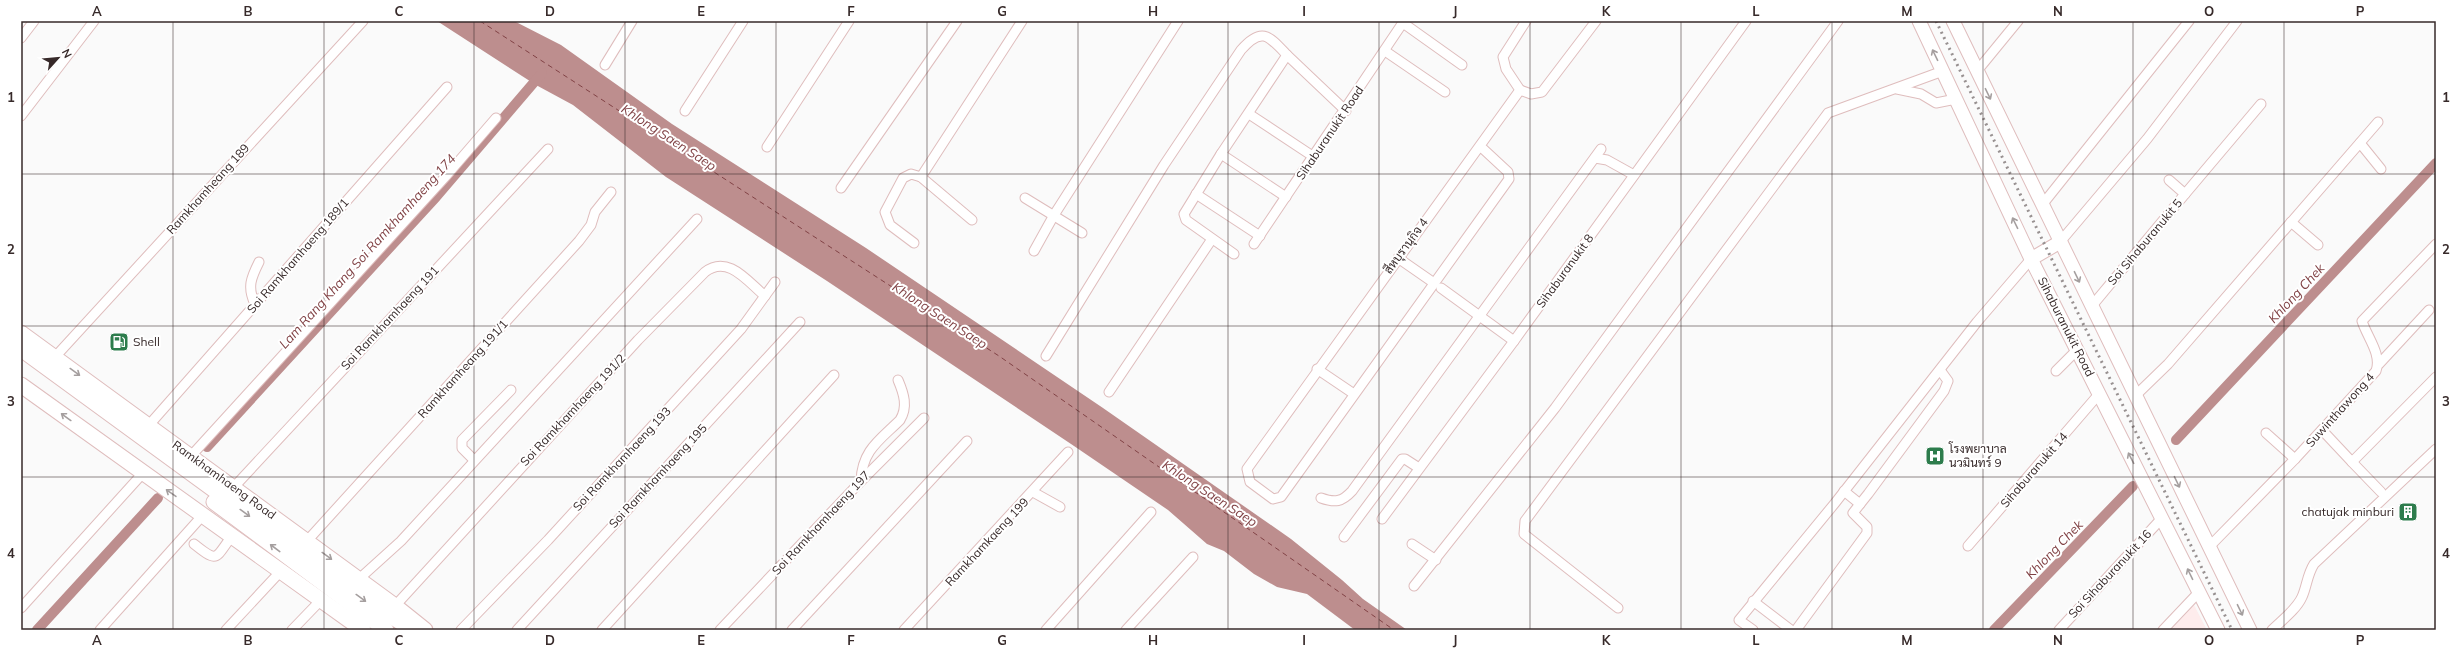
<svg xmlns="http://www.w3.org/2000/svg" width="2457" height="651" font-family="Mulish,Sarabun,sans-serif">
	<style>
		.built { fill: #feecec }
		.water { fill: #bd8e8e }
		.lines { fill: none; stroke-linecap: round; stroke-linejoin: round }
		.canal { stroke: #bd8e8e; stroke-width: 10 }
		.ferry { stroke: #814245; stroke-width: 1; stroke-dasharray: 5 4; stroke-linecap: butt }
		.minor-casing { stroke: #dfbdbd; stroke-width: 11 }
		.secondary-casing { stroke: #dfbdbd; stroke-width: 15 }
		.primary-casing { stroke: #dfbdbd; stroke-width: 17 }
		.minor { stroke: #fff; stroke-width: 9 }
		.secondary { stroke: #fff; stroke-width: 13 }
		.primary { stroke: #fff; stroke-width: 15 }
		.rail { stroke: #989191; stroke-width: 3; stroke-dasharray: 2 4; stroke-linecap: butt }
		.oneway { stroke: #a59f9f }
		.grid { fill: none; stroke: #372a2a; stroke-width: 1; stroke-opacity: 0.55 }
		.labels { text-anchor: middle; stroke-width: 4; stroke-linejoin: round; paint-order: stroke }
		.street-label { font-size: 12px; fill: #372a2a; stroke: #fff }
		.poi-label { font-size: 12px; fill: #372a2a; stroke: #fff; text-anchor: start }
		.water-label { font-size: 13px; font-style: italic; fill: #814245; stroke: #fff }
		.neatline { fill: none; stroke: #372a2a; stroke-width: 1.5 }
		.grid-label { font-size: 13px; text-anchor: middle; font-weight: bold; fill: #372a2a }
	</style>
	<rect width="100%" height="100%" fill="#fafafa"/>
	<polygon class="built" points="2194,605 2207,630 2171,630"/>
	<polygon class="water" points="437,21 514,21 561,45 672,124 866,248 1103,408 1291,539 1342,580 1363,599 1407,630 1355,630 1307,594 1277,587 1254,574 1224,551 1207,544 1168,510 1074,446 827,281 666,177 573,105 536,85"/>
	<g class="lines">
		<g class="canal">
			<polyline points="2176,440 2436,163"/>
			<polyline points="207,447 436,197 542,73"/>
			<polyline points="37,630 158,498"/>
			<polyline points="1994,630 2133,486"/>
		</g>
		<polyline class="ferry" points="480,21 999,356 1394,630"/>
		<g class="minor-casing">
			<g id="minor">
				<polyline points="1403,23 1462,65"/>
				<polyline points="21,38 34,21"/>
				<polyline points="1385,51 1445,92"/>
				<polyline points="605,65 632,21"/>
				<polyline points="1977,71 2018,21"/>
				<polyline points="1897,89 1921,94 1936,103 1956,99"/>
				<polyline points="1520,90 1531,94 1542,92 1596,21"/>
				<polyline points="685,111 743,21"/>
				<polyline points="1249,114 1314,157"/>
				<polyline points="21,116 94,21"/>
				<polyline points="2360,143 2381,169"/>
				<polyline points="1480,146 1508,172 1509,179 1281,497 1273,499 1250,482 1247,469 1520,90 1506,69 1503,57 1526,21"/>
				<polyline points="767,147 849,21"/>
				<polyline points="1221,154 1286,197"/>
				<polyline points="1595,158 1607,160 1634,175"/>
				<polyline points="841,188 957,21"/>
				<polyline points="1196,194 1260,236"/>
				<polyline points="2185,194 2261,104"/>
				<polyline points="1025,198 1082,233"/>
				<polyline points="2042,205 2189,21"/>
				<polyline points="972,220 921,177 1022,21"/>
				<polyline points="2291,222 2318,245"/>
				<polyline points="2060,242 2147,139 2237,21"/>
				<polyline points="914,243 890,225 885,212 903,178 911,174 921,177"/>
				<polyline points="1254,244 1404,21"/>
				<polyline points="1034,251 1054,215 1178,21"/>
				<polyline points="1234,254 1186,220 1184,214 1221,154 1287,55 1346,111"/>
				<polyline points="1398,258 1434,283"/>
				<polyline points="1441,288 1514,341"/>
				<path d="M255 304C247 287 251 278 259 262"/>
				<polyline points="2091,307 2185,194 2169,180"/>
				<path d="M1046 356 1164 165 1241 50C1262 26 1269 36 1287 55"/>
				<polyline points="55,357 363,21"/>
				<polyline points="2379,364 2429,310"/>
				<polyline points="1317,369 1354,394"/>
				<polyline points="2056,371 2077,350"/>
				<polyline points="1109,392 1212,239"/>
				<polyline points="2135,396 2168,364 2378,122"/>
				<polyline points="149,425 447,87"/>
				<polyline points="2322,430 2352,462 2436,377"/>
				<polyline points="2266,433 2295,459"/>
				<polyline points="191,456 446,176 496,118"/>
				<polyline points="474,460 462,448 462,440 511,390"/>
				<polyline points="2352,462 2381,492"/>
				<path d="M861 481C862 450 880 440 900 420 908 407 904 394 898 380"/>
				<polyline points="234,487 548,149"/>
				<polyline points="1844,491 1860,504 1868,494 1944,391 1948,381 1940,370"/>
				<polyline points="1033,492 1060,507"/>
				<path d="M1321 498C1335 503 1342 502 1352 491L1601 149"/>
				<polyline points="1382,519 1514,341 1746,21"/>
				<polyline points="1344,537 1402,459 1405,459 1419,468"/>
				<polyline points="307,541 579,241 591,225 595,212 611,192"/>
				<path d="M194 544C219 564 215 558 232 536"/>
				<polyline points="1412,544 1436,560"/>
				<polyline points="1968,546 2099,394"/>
				<path d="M2209 547 2295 459 2376 371C2382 354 2367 337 2362 321L2436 244"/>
				<polyline points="359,579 401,541 697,219"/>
				<polyline points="1414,586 1555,408 1838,21"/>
				<polyline points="1753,601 1791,630"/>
				<path d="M395 606 638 340 705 272C728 254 748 282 765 296"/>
				<polyline points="21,608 143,473"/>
				<polyline points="1618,608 1524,534 1525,521 1828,113 1943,71"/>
				<polyline points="100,630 203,515"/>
				<polyline points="226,630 280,572"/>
				<polyline points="292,630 321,600"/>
				<polyline points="461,630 548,540 741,329 775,282"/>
				<polyline points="517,630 800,322"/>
				<polyline points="602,630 834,375"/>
				<polyline points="720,630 861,481 924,418"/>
				<polyline points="792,630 967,441"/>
				<polyline points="904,630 1068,452"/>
				<polyline points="1046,630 1151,512"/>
				<polyline points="1126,630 1193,557"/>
				<polyline points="1753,630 1739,620 1835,503 1977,322 2031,259"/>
				<polyline points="1796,630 1867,533 1867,527 1853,513 1860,504"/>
				<polyline points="2059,630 2162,518"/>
				<polyline points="2163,630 2199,592"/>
				<path d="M2272 630C2282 620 2296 610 2302 597 2307 586 2307 575 2314 564L2436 449"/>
			</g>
		</g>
		<g class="secondary-casing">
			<g id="secondary">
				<polyline points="1919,21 2031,259 2218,630"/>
				<polyline points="1953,21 2250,630"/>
				<polyline points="2031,259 2060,242"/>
			</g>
		</g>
		<g class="primary-casing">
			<g id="primary">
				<polyline points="21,333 395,606 425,630"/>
				<polyline points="21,349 365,600 413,630"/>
				<polyline points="21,385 363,630"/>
				<polyline points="214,502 386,630"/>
			</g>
		</g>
		<use href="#minor" class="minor"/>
		<use href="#secondary" class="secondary"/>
		<use href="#primary" class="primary"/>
		<polyline class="rail" points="1936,21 2232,630"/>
	</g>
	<defs><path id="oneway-shaft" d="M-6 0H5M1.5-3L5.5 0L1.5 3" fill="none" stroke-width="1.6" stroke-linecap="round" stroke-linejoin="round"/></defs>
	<g class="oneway">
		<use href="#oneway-shaft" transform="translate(1935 55) rotate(-116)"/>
		<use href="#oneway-shaft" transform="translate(1988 94) rotate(64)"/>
		<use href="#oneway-shaft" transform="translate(2015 223) rotate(-116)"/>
		<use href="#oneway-shaft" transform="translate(2077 277) rotate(64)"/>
		<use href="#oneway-shaft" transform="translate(75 372) rotate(36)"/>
		<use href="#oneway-shaft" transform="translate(66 417) rotate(-144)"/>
		<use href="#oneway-shaft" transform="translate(2131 458) rotate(-117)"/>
		<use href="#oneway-shaft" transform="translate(2177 482) rotate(64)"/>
		<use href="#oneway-shaft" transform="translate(171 493) rotate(-145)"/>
		<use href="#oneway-shaft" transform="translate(245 513) rotate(36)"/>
		<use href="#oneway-shaft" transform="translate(275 548) rotate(-143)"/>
		<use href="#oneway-shaft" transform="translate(327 556) rotate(36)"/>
		<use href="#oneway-shaft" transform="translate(2190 574) rotate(-116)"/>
		<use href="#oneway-shaft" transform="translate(361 598) rotate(36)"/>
		<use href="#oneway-shaft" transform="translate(2240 610) rotate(64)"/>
	</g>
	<path class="grid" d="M173 21V630M324 21V630M474 21V630M625 21V630M776 21V630M927 21V630M1078 21V630M1228 21V630M1379 21V630M1530 21V630M1681 21V630M1832 21V630M1983 21V630M2133 21V630M2284 21V630M21 174H2436M21 326H2436M21 477H2436"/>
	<defs>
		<g id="fuel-square" transform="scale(1)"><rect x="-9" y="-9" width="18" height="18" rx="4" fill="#2d7c4c" stroke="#fff"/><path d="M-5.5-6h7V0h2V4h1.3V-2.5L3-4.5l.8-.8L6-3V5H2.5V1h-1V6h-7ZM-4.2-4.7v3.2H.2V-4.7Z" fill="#fff"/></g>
		<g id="hospital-square" transform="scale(1)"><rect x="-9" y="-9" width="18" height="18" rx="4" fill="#2d7c4c" stroke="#fff"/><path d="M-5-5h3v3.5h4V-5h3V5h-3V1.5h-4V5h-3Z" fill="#fff"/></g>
		<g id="building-square" transform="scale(1)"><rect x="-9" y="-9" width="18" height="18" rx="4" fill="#2d7c4c" stroke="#fff"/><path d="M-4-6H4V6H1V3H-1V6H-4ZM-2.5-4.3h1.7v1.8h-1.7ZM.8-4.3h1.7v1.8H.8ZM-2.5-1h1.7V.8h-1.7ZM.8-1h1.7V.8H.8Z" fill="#fff"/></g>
	</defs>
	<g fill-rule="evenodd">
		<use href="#fuel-square" x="119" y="342"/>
		<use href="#hospital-square" x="1935" y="456"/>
		<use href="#building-square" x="2408" y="512"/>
	</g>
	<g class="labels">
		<g class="street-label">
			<text transform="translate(1330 133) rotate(-56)" y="4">Sihaburanukit Road</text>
			<text transform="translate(208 189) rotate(-48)" y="4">Ramkhamheang 189</text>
			<text transform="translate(2145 242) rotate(-50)" y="4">Soi Sihaburanukit 5</text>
			<text transform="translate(1406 246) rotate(-54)" y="4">สีหบุรานุกิจ 4</text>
			<text transform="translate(298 256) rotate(-49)" y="4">Soi Ramkhamhaeng 189/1</text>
			<text transform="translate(1565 271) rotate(-54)" y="4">Sihaburanukit 8</text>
			<text transform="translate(390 318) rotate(-47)" y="4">Soi Ramkhamhaeng 191</text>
			<text transform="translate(2066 327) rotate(63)" y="4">Sihaburanukit Road</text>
			<text transform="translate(463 369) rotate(-48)" y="4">Ramkhamheang 191/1</text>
			<text transform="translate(573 410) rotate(-47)" y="4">Soi Ramkhamhaeng 191/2</text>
			<text transform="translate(2340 410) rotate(-48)" y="4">Suwinthawong 4</text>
			<text transform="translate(622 459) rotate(-47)" y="4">Soi Ramkhamhaeng 193</text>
			<text transform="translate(2034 470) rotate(-49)" y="4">Sihaburanukit 14</text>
			<text transform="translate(658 476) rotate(-47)" y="4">Soi Ramkhamhaeng 195</text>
			<text transform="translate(224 480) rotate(36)" y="4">Ramkhamhaeng Road</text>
			<text transform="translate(821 523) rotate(-47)" y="4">Soi Ramkhamhaeng 197</text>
			<text transform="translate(987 542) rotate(-47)" y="4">Ramkhamkaeng 199</text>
			<text transform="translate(2110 574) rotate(-47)" y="4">Soi Sihaburanukit 16</text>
		</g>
		<g class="poi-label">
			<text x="133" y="346">Shell</text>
			<text x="1949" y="453">โรงพยาบาล<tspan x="1949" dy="14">นวมินทร์ 9</tspan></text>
			<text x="2394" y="516" text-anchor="end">chatujak minburi</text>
		</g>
		<g class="water-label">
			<text transform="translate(669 137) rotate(33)" y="5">Khlong Saen Saep</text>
			<text transform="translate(367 251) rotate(-48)" y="5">Lam Rang Khang Soi Ramkhamhaeng 174</text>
			<text transform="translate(2296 293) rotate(-47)" y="5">Khlong Chek</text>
			<text transform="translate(940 315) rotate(33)" y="5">Khlong Saen Saep</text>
			<text transform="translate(1210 493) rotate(33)" y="5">Khlong Saen Saep</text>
			<text transform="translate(2054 549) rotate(-46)" y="5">Khlong Chek</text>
		</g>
	</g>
	<rect width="2457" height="651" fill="none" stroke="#ffffff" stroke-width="44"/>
	<g transform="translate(58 58) rotate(63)" stroke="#ffffff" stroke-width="3" paint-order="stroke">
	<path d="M0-3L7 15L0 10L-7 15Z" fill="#372a2a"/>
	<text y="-6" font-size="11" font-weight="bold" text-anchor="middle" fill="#372a2a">N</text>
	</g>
	<rect x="22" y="22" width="2413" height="607" class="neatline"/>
	<g class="grid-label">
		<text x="97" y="16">A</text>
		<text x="248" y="16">B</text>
		<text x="399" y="16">C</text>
		<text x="550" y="16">D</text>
		<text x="701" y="16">E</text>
		<text x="851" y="16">F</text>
		<text x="1002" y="16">G</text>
		<text x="1153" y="16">H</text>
		<text x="1304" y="16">I</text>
		<text x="1455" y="16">J</text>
		<text x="1606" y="16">K</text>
		<text x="1756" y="16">L</text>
		<text x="1907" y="16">M</text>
		<text x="2058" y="16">N</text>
		<text x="2209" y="16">O</text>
		<text x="2360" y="16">P</text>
		<text x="11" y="102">1</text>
		<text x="2446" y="102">1</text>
		<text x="11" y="254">2</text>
		<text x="2446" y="254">2</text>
		<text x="11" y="406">3</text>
		<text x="2446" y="406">3</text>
		<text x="11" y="558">4</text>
		<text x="2446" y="558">4</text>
		<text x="97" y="645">A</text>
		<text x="248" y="645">B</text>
		<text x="399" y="645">C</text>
		<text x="550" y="645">D</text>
		<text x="701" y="645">E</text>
		<text x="851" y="645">F</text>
		<text x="1002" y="645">G</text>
		<text x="1153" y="645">H</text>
		<text x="1304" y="645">I</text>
		<text x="1455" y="645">J</text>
		<text x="1606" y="645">K</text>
		<text x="1756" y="645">L</text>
		<text x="1907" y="645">M</text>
		<text x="2058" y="645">N</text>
		<text x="2209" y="645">O</text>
		<text x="2360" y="645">P</text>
	</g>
</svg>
